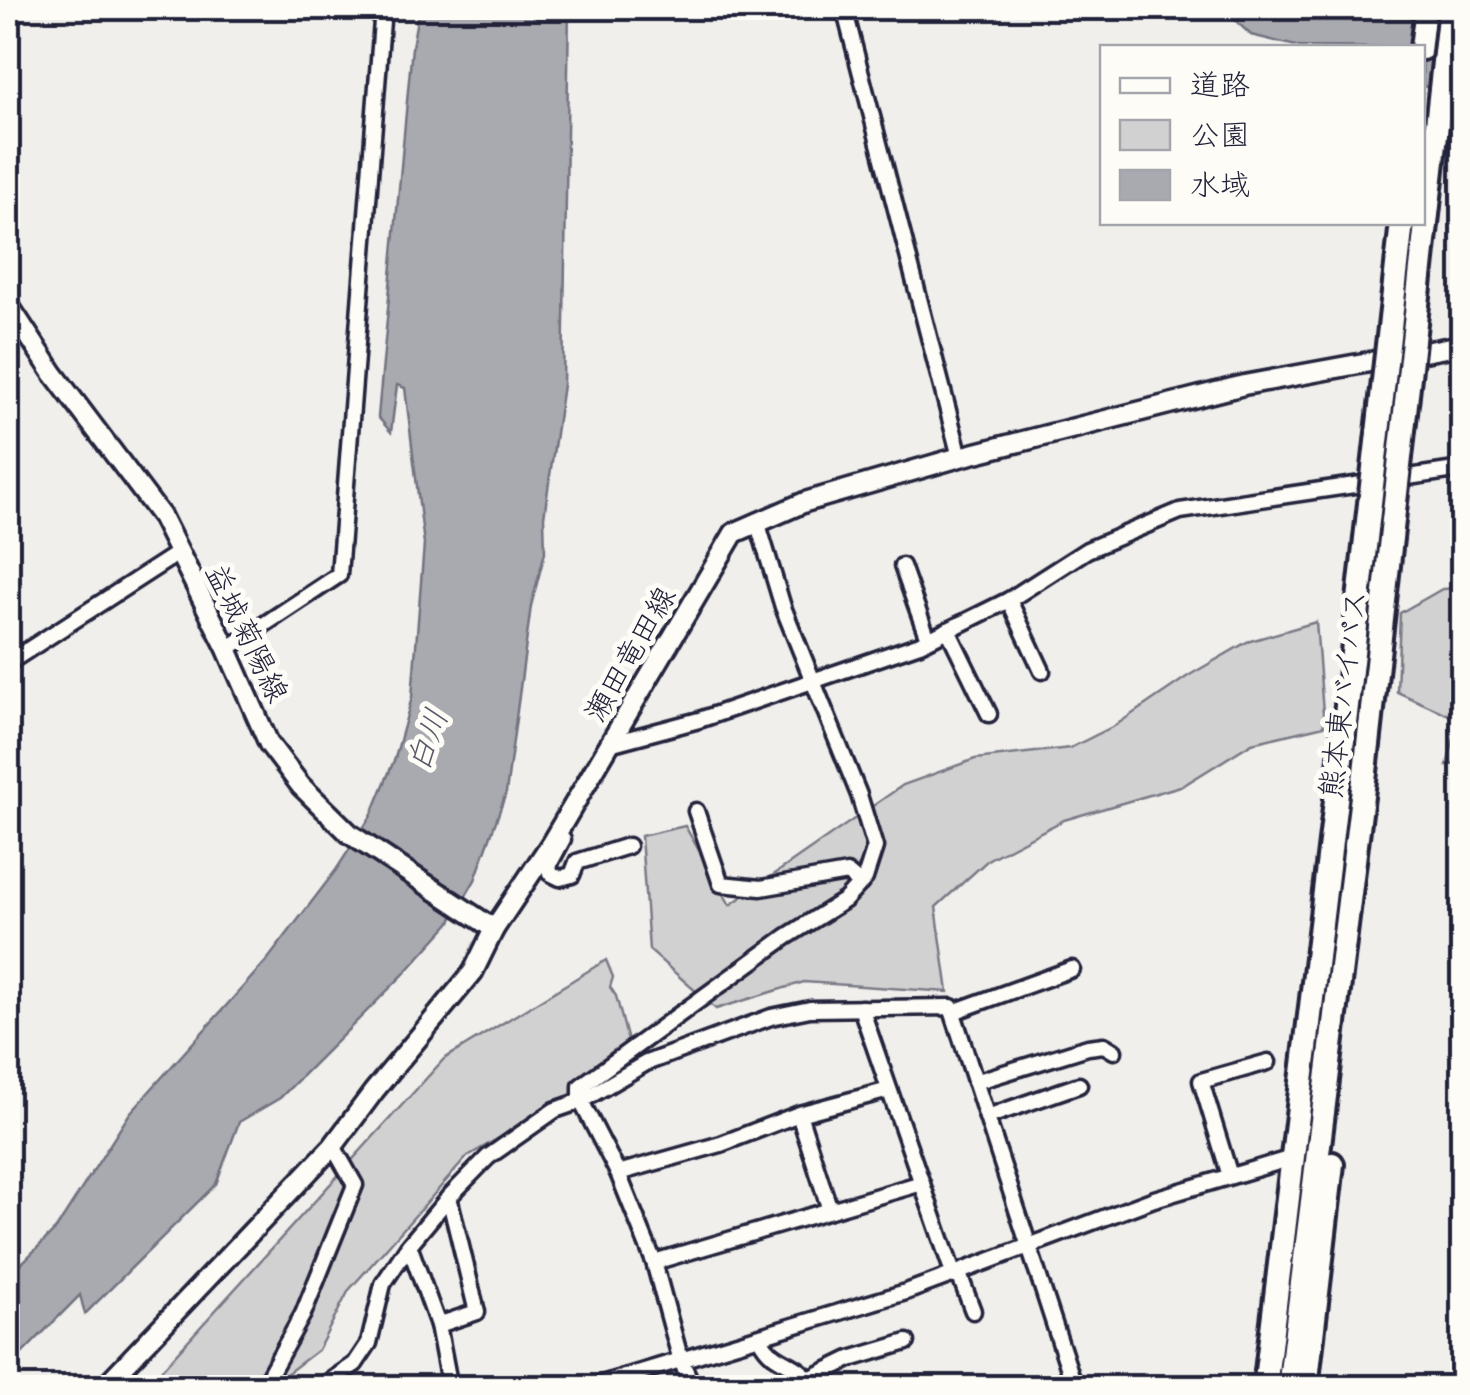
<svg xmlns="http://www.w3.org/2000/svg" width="1470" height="1395" font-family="Mali,'Klee One',sans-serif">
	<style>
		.green { fill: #d2d1d1; stroke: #7a7a86; stroke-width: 2.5 }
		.water { fill: #a9a9b0; stroke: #737381; stroke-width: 2.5 }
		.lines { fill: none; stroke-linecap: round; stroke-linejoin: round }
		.minor-casing { stroke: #22223b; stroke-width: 21 }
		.secondary-casing { stroke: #22223b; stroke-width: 25 }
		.trunk-casing { stroke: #22223b; stroke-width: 30 }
		.minor { stroke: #fdfcf7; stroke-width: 14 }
		.secondary { stroke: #fdfcf7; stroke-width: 18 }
		.trunk { stroke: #fdfcf7; stroke-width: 22 }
		.trunk-bridge-casing { stroke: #22223b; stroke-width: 30; stroke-linecap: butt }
		.trunk-bridge { stroke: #fdfcf7; stroke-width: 22 }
		.labels { text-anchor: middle; stroke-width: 10; stroke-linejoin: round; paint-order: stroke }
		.street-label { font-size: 30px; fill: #22223b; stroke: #fdfcf7 }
		.water-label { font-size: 32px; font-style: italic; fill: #58586a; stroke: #fdfcf7 }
	</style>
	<rect width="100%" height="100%" fill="#f0efec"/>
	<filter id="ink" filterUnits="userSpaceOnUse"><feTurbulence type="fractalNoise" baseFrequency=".01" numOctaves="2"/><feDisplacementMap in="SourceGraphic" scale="20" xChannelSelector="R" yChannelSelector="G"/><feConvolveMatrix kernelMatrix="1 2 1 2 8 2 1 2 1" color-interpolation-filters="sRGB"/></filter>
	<g filter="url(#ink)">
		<g class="green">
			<polygon points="1462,588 1462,763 1447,766 1458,719 1397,692 1400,613 1442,589"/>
			<polygon points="1316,622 1324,726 1252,743 1184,785 1064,820 989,859 936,907 948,992 804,982 716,1009 649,950 641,836 685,826 730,905 903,785 975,759 1070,748 1116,725 1188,676 1247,642"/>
			<polygon points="606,960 613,977 610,987 616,996 633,1060 468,1156 349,1290 318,1350 269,1387 145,1388 444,1059"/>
		</g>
		<g class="water">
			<polygon points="419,8 569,8 563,385 544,517 545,552 531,606 506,793 475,880 450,923 403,975 280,1098 239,1122 216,1184 85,1314 80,1295 8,1368 8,1277 56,1229 130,1113 268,959 336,870 371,816 395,758 412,697 424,544 405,388 397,385 391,432 378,417 412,47"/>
			<polygon points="1222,8 1462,8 1462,97 1423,86 1422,48 1300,47 1251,35"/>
		</g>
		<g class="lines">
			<g class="minor-casing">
				<g id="minor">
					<polyline points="844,8 960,457"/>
					<polyline points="902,566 928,639"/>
					<polyline points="1009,600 1042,671"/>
					<polyline points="948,630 989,714"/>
					<polyline points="227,649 339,575 383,8"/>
					<polyline points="8,663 178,553"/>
					<polyline points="609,744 699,720 920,644 1009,600 1087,550 1180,511 1462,469"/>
					<polyline points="696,811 721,884 761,888 847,873 860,884"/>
					<polyline points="563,839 549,865 550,873 560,878 572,875 577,862 628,846"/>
					<polyline points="861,1008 954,1276"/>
					<polyline points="953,1012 1072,969"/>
					<polyline points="975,1082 1088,1047 1104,1045 1114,1051"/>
					<polyline points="799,1114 830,1210"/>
					<polyline points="987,1117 1079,1085"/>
					<polyline points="618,1173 721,1144 799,1114 889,1090"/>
					<polyline points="1230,1176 1201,1081 1268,1062"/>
					<polyline points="1462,1191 1462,1204"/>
					<polyline points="409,1245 438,1325 450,1388"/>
					<polyline points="654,1262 922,1183"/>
					<polyline points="959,1274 973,1311"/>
					<polyline points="438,1325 477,1312 449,1197"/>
					<path d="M760 1338C776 1369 798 1357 813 1388"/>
					<polyline points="809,1379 850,1359 907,1342"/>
					<polyline points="262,1388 303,1314 355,1185 333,1146"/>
					<polyline points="320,1388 355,1364 369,1343 383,1284 409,1245 449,1197 488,1157 555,1110 581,1101 646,1063 771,1017 810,1009 951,1007 1075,1388"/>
					<polyline points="588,1388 906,1292 1154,1199 1292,1158"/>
					<polyline points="694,1388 681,1361 654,1262 618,1173 581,1101 581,1086 786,937 845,900 865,878 875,847 859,795 783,607 757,521"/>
				</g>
			</g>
			<g class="secondary-casing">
				<g id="secondary">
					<polyline points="8,304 53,373 161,516 227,649 269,744 301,786 350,834 494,929"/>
					<polyline points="103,1388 333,1146 374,1091 473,972 494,929 550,845 734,533 805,502 960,457 1244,385 1462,345"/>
				</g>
			</g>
			<g class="trunk-casing">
				<g id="trunk">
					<polyline points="1422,48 1427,8"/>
					<polyline points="1265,1388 1340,767"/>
					<polyline points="1289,1388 1365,772"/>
					<polyline points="1306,1388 1332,1164"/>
				</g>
			</g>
			<use href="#minor" class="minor"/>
			<use href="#secondary" class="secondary"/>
			<use href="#trunk" class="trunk"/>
			<g class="trunk-bridge-casing">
				<g id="trunk-bridge">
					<polyline points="1340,767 1402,222"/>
					<polyline points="1365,772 1450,8"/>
				</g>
			</g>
			<use href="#trunk-bridge" class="trunk-bridge"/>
		</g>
	</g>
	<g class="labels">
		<g class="street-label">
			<text transform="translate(247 633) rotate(64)" y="10">益城菊陽線</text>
			<text transform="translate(630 654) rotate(-60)" y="10">瀬田竜田線</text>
			<text transform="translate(1343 694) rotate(-83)" y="10">熊本東バイパス</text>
		</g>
		<g class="water-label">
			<text transform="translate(427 740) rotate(-70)" y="11">白川</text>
		</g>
	</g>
	<rect width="1470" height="1395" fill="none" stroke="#fdfcf7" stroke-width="40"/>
	<rect x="20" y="20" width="1430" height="1355" fill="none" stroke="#22223b" stroke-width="4" filter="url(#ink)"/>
	<rect x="1100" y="45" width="325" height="180" fill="#fdfcf7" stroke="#a5a5ac" stroke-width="2.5"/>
	<rect x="1120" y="78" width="50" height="15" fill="#fdfcf7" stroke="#a5a5ac" stroke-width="2.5"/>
	<text x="1190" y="95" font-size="30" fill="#22223b">道路</text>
	<rect x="1120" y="120" width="50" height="30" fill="#d2d1d1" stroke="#a5a5ac" stroke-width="2.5"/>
	<text x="1190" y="145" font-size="30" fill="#22223b">公園</text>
	<rect x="1120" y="170" width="50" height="30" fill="#a9a9b0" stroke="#a5a5ac" stroke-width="2.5"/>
	<text x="1190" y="195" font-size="30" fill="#22223b">水域</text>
</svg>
